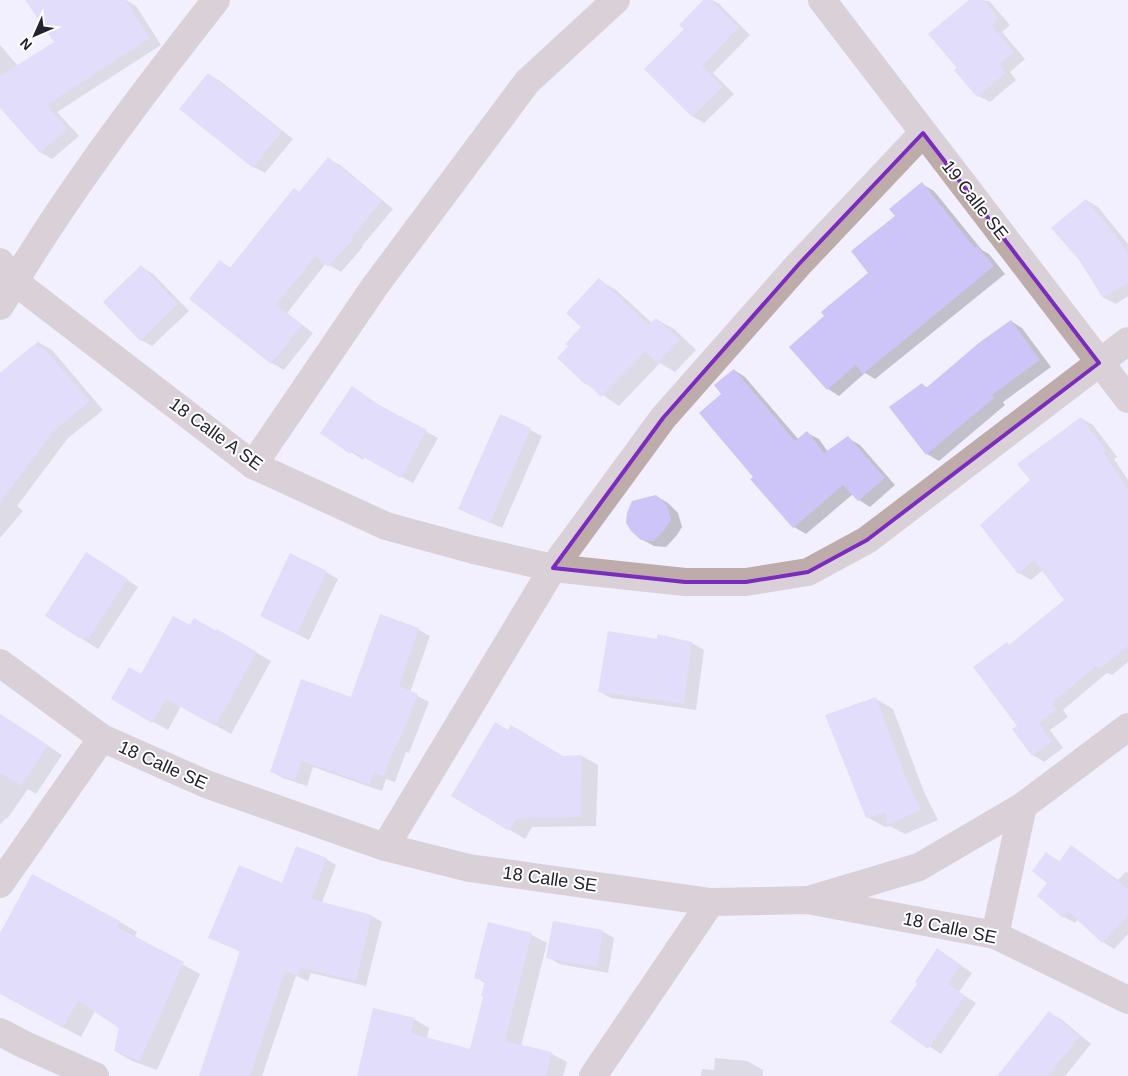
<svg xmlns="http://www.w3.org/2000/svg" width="1128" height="1076" font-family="Helvetica,sans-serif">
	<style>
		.shadow { fill: #0003 }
		.building { fill: #cdc5f7 }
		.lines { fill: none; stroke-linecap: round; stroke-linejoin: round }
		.minor { stroke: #bdacaa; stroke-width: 28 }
		.marked { fill: none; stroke: #7b2cbf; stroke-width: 4; stroke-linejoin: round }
		.labels { text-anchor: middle; stroke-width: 4; stroke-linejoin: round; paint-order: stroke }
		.street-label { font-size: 18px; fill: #24222e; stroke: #fff }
	</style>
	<rect width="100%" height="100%" fill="#f2f0fe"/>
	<g class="shadow">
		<polygon points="26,0 126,0 136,6 161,45 57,112 79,136 52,159 40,152 0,106 0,45 18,66 56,42"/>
		<polygon points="705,0 712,0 719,4 750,35 713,73 734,94 704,123 692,116 686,29"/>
		<polygon points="971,0 989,1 1010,25 1002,32 1025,59 1010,72 1016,80 990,102 978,96 959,68"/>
		<polygon points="208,74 220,81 293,139 265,173 254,167"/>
		<polygon points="328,159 340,165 393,209 362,246 363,247 341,272 326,263 287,313 313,333 284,370 272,363 191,299 220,262 231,268 300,193"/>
		<polygon points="922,184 934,191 982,250 989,254 1005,274 875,379 865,373 839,396 828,389 870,273"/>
		<polygon points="1086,200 1098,207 1128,244 1128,296 1116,304 1104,298 1080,259"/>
		<polygon points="142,267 153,274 189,311 152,346 141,340"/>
		<polygon points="599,280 616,290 652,323 656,319 674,329 696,350 675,372 660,363 619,406 587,384 570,346 583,327"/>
		<polygon points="1011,321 1022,328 1051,367 1003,402 1005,405 939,461 927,454 922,385 928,388"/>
		<polygon points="38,342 52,350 103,410 68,438 17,506 23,511 0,538 0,392 8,368"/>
		<polygon points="734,370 745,377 799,440 807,433 819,439 828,452 848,438 860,445 895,485 870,507 859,500 853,494 806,534 794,527 755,477 723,394"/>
		<polygon points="353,388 388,411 438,438 413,483 364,457 363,460 321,433"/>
		<polygon points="1081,418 1093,425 1117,457 1114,459 1128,480 1128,662 1112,675 1107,673 1063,710 1068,717 1050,730 1063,748 1044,762 1033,755 1019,726 1007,643 1010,645 1066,600 1043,570 1031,580 1019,573 982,525 1031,480"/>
		<polygon points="530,430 542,436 502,528 460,508"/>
		<polygon points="656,496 668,503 678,513 682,527 677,535 666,547 654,546 641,539"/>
		<polygon points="98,560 138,587 98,649 47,616"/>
		<polygon points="326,572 338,579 309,640 261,616"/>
		<polygon points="381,616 419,630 430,636 410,692 429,702 409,753 406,752 395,782 386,779 382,791 313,767 307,786 283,778 271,771 352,698"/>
		<polygon points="190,627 216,633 217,630 271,661 231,734 181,706 168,730 113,699 141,675"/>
		<polygon points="658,635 692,643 704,650 696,710 611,698 599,691 658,641"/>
		<polygon points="876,699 893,709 924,792 938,820 905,834 890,826 885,827 867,817"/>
		<polygon points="0,714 62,755 36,794 28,789 7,819 6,818 0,825"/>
		<polygon points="509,731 563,757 582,756 598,765 596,826 532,827 525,839 453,796"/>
		<polygon points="1072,847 1083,854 1118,880 1126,872 1128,873 1128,934 1114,949 1103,942 1078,919 1075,923 1064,917 1049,883 1046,853 1061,862"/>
		<polygon points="326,859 336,865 322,903 372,916 382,922 366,986 311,973 308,981 296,976 262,1076 200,1076 241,952 210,937 283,884"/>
		<polygon points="120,922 137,932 134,938 200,974 157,1070 132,1061 115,1051 120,1027 95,1011 81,1037 0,993 0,936"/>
		<polygon points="489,924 532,935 547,943 521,1046 552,1054 567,1062 563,1076 358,1076 414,1019 429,1028 427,1038 471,1051 484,997 485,983 476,978"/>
		<polygon points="602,931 614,938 608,973 559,964 548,957"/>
		<polygon points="949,957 972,973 959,992 976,1003 941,1054 892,1022"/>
		<polygon points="1049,1013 1061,1019 1091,1044 1065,1076 998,1076"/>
		<polygon points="715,1058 747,1061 763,1070 763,1076 701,1076 702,1069 714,1070"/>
	</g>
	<g class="building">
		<polygon points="25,0 126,0 150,38 47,105 68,129 40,153 0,108 0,76 54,42"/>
		<polygon points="703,0 711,0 739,27 702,66 723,87 692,117 644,69 684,29 679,25"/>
		<polygon points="969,0 984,0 999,18 992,25 1014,52 999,65 1006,73 977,97 954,70 957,68 928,34"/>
		<polygon points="208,73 282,131 253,168 179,109"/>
		<polygon points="328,157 382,201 351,238 353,240 328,267 316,256 276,305 302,325 271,364 189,299 220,260 230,268 271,216 294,188 299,192"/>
		<polygon points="922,182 975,248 977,246 994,266 863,374 856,365 827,390 789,347 824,316 821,312 868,273 851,251 895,216 889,209"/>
		<polygon points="1086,199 1114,233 1128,254 1128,283 1103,298 1079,260 1051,228"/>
		<polygon points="141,265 178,304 140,341 103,302"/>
		<polygon points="599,278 649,325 656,318 680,339 657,363 645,352 601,397 588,384 586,385 557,358 568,346 565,344 581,327 566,313"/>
		<polygon points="1011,320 1040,360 992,395 994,398 926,455 889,407 922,383 926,388 980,342"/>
		<polygon points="32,346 42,346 90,401 54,431 0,502 0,373"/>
		<polygon points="734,369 795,441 807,431 824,453 848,436 885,478 858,501 843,485 793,528 750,479 753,477 699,413 721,394 714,385"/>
		<polygon points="352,386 379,405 427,430 401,478 352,451 350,454 320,433"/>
		<polygon points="500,414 531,428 490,523 458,509"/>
		<polygon points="1081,417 1106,450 1103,452 1128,489 1128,646 1099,669 1096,666 1052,703 1057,710 1039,723 1052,741 1032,756 1012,729 1017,726 973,667 1007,642 1009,645 1064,600 1034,560 1018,574 980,525 1030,480 1017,464"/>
		<polygon points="656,495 667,505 671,520 665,529 654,541 641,540 631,531 626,523 627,513 632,501"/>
		<polygon points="86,552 128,579 89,638 79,638 45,616"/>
		<polygon points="290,553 327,571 297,634 260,616"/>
		<polygon points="380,614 419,628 399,686 418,694 397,747 395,746 384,776 374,773 370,785 302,761 295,780 270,772 301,679 351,697"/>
		<polygon points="173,616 190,625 194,618 216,631 217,629 257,652 215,726 166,699 152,723 111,699 129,667 141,674"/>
		<polygon points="608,631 657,639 657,634 692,642 684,704 598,692"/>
		<polygon points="876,697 907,781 921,810 887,825 886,813 866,818 825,715"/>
		<polygon points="0,714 48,745 21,786 0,773"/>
		<polygon points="495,722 508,730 511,725 563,756 582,755 581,817 516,819 509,831 451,796"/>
		<polygon points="1071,845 1128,889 1128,916 1102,943 1068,911 1063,918 1037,896 1047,883 1032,871 1046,852 1059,862"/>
		<polygon points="296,846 327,858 311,899 372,915 356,981 301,968 298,976 285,971 250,1076 199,1076 240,951 208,938 239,865 282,883"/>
		<polygon points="32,874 120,921 117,927 184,962 140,1061 114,1051 119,1028 78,1001 63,1028 0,994 0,933"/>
		<polygon points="553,921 603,930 597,967 546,958"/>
		<polygon points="488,922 532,933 505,1041 552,1052 546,1076 357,1076 373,1008 415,1018 411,1033 470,1049 483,997 481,996 485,981 474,978"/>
		<polygon points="937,948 961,965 948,984 965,996 928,1049 890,1022 917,984 915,982"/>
		<polygon points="1049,1011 1080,1036 1048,1076 997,1076"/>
	</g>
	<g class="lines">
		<g class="minor">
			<polyline points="822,0 1128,399"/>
			<polyline points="0,262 14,281 253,465 386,526 474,550 553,568 685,582 746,582 808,572 867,540 1128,341"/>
			<path d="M0 306C63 198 139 98 216 0"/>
			<polyline points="253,465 375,286 527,82 616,0"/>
			<polyline points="0,663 102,738 206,784 385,847 469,868 711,902 807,900 995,935 1128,1000"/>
			<polyline points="385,847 553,568 663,418 799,264 923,133"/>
			<polyline points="0,884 102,738"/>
			<polyline points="812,899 919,867 1023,806 1128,727"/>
			<polyline points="995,935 1023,806"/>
			<polyline points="0,1032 25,1045 95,1076"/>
			<polyline points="593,1076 711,902"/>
		</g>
	</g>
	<path d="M0 0H1128V1076H0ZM923 133 1099 363 867 540 808 572 746 582H685L553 568 663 418 799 264Z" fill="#f2f0fe" fill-opacity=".55" fill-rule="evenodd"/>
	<path class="marked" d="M923 133 1099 363 867 540 808 572 746 582H685L553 568 663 418 799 264Z"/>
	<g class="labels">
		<g class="street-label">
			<text transform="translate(975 200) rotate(52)" y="6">19 Calle SE</text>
			<text transform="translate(216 434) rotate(36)" y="6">18 Calle A SE</text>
			<text transform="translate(163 765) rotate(24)" y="6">18 Calle SE</text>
			<text transform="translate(550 879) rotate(8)" y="6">18 Calle SE</text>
			<text transform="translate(950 928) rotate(12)" y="6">18 Calle SE</text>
		</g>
	</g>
	<g transform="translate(35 35) rotate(225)" stroke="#ffffff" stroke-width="4" paint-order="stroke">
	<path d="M0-4L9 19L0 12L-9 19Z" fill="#24222e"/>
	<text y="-8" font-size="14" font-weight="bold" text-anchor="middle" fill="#24222e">N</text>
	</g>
</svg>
